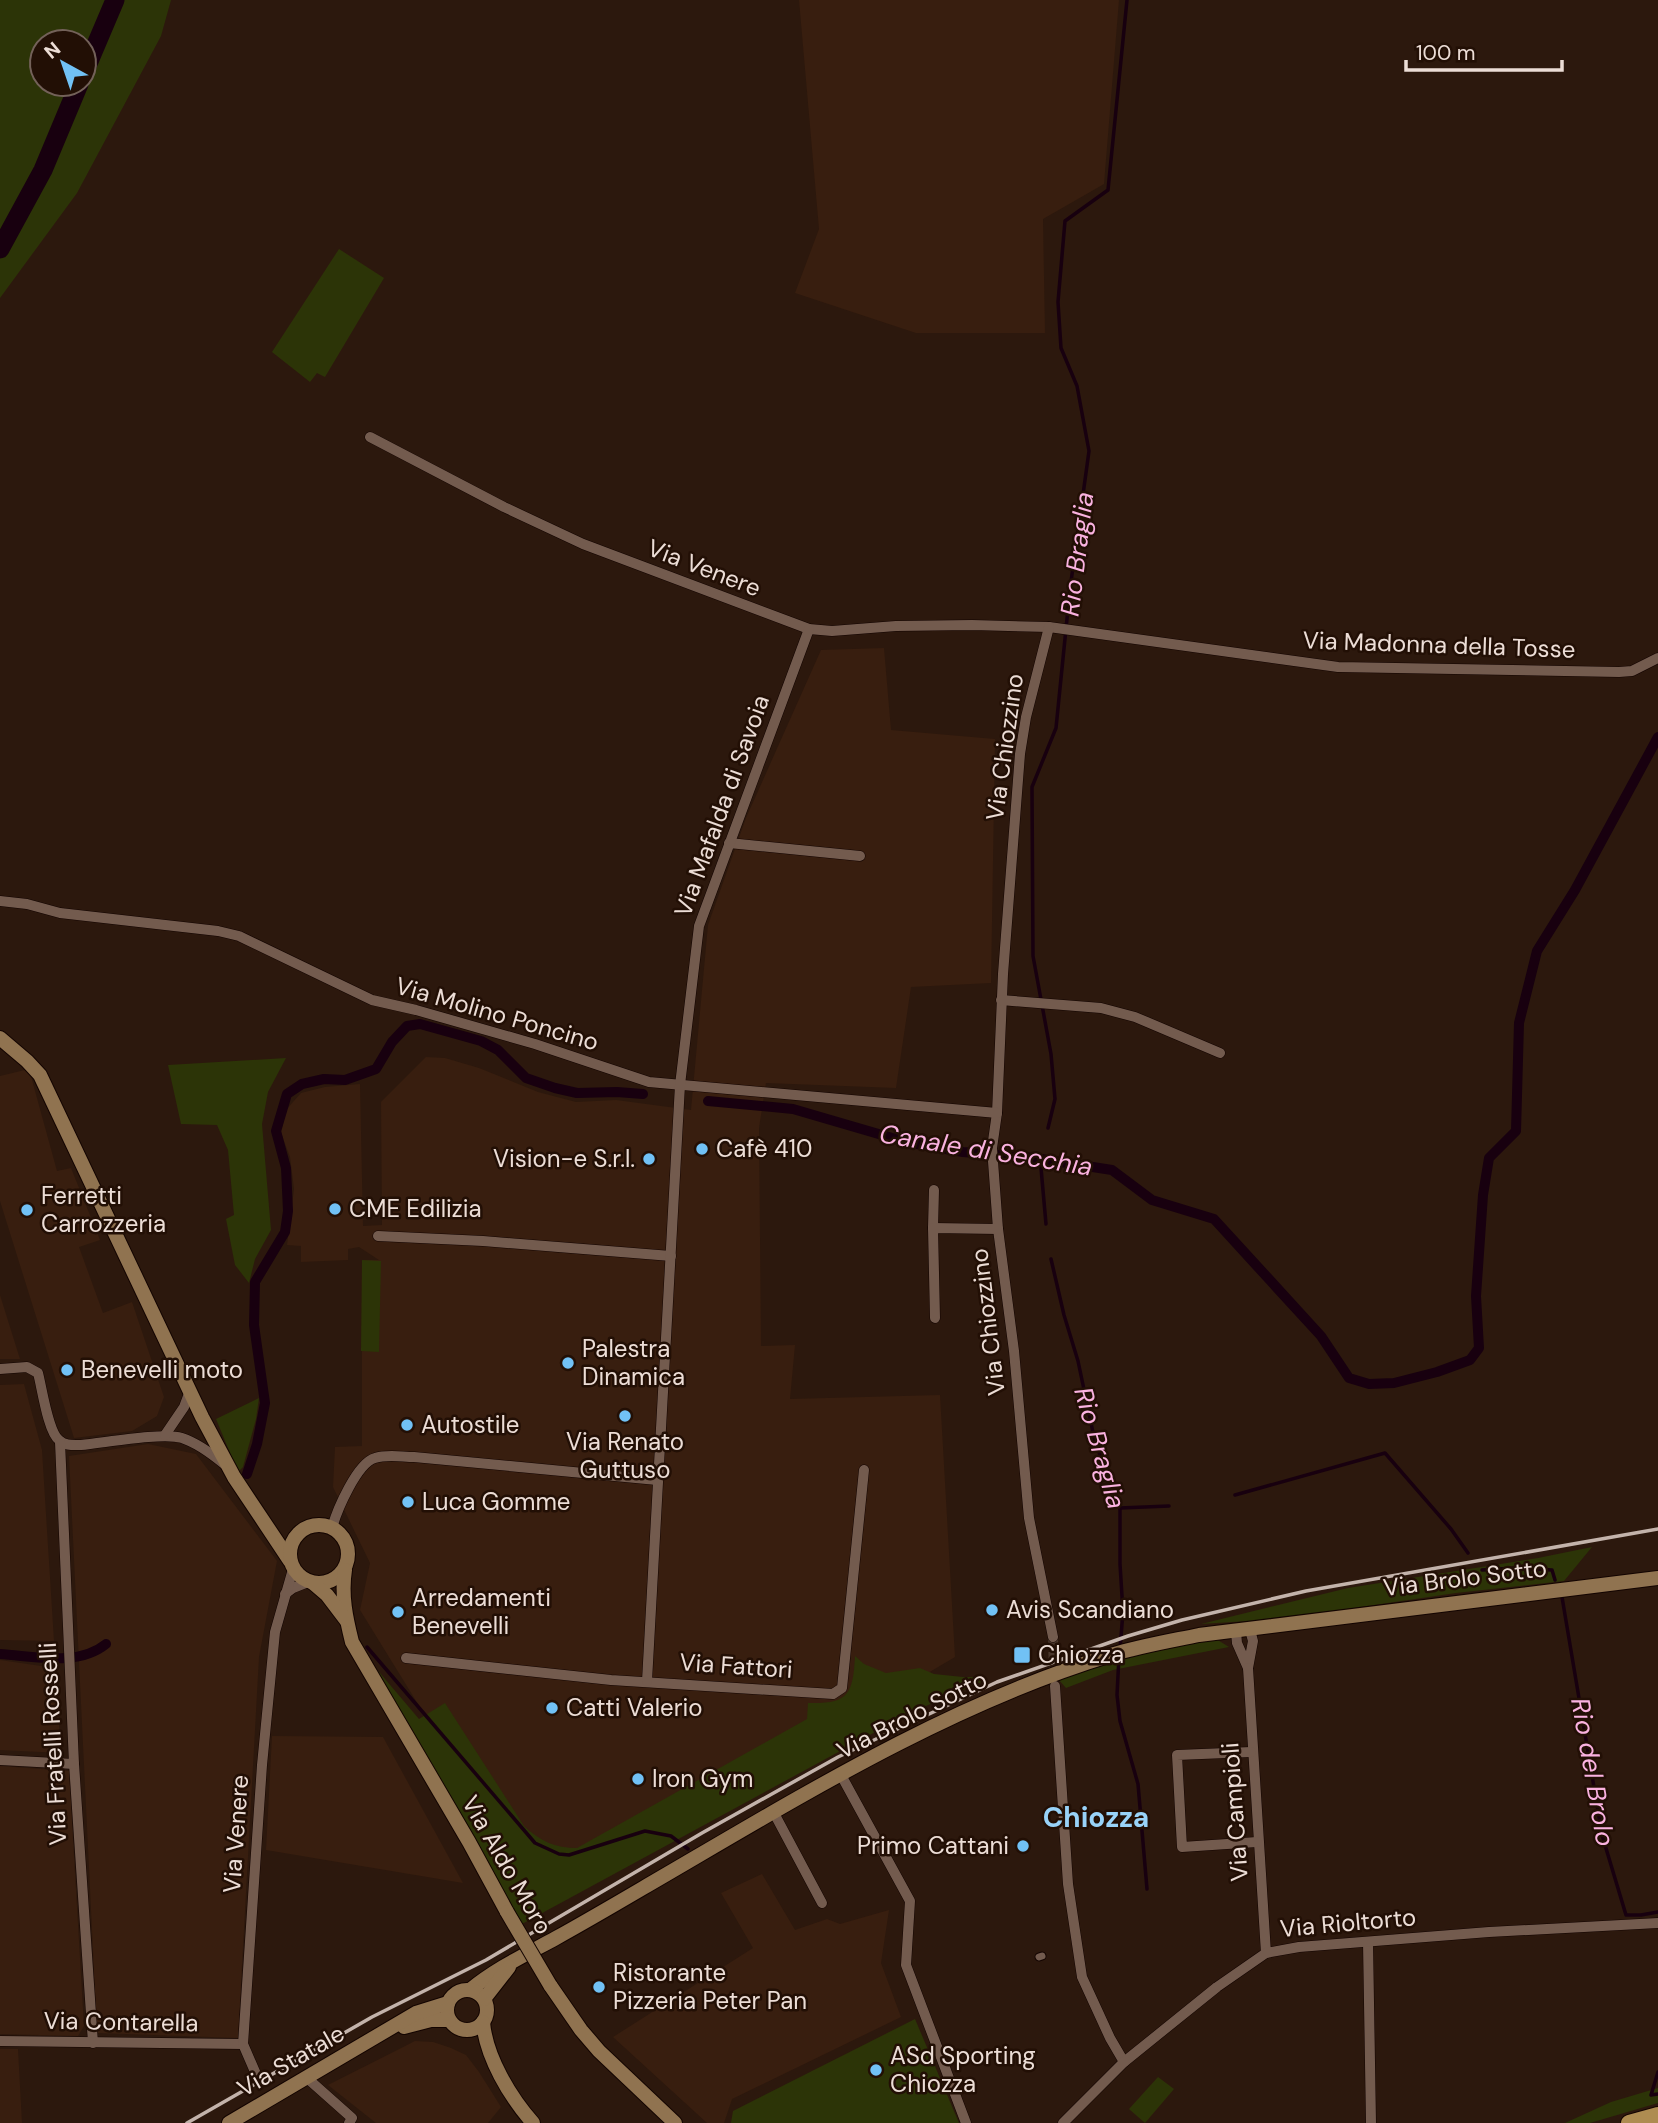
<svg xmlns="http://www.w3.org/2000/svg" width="1658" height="2123" font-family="'DM Sans',sans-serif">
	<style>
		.built { fill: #381e0f }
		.green { fill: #2c3407; fill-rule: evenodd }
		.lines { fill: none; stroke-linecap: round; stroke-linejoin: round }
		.stream { stroke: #18000f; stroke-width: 3.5 }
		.canal { stroke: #18000f; stroke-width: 10 }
		.river { stroke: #18000f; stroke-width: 19 }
		.minor-tunnel { stroke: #49362b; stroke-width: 10; stroke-dasharray: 10 5; stroke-linecap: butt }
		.pedestrian-casing { stroke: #130400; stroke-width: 9 }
		.minor-casing { stroke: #130400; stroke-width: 11 }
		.secondary-casing { stroke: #130400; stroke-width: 16 }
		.primary-casing { stroke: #130400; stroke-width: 18 }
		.pedestrian { stroke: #735b4e; stroke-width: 7 }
		.minor { stroke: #735b4e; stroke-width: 10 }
		.secondary { stroke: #907350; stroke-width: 14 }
		.primary { stroke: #ae8c51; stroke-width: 16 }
		.rail { stroke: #c3b3ab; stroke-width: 3.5 }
		.secondary-bridge-casing { stroke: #130400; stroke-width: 16; stroke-linecap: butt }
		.secondary-bridge { stroke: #907350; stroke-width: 14 }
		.poi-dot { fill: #71c1f5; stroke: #220f05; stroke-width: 2.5 }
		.labels { text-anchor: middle; stroke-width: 5; stroke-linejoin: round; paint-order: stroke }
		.street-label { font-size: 24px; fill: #ecddd6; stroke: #220f05 }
		.poi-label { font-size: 24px; fill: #ecddd6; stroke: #220f05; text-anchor: start }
		.water-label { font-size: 26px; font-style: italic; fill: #fab2e0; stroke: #220f05 }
		.quarter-label { font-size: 28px; font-weight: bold; fill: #98d2f8; stroke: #220f05 }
	</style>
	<rect width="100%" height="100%" fill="#2c180d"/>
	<g class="built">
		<polygon points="799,0 1119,0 1104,184 1043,219 1045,333 916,333 795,293 819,229"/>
		<polygon points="884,648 891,730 995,739 991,983 911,987 896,1088 766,1083 759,1128 761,1346 795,1345 790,1399 940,1395 955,1657 540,1902 360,1610 370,1563 333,1487 335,1447 362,1446 362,1260 379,1260 359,1247 348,1249 348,1260 301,1262 301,1246 287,1245 294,1189 290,1157 281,1133 286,1110 301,1093 325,1087 360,1084 363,1226 382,1225 381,1102 426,1057 445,1058 479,1068 538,1092 576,1102 616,1100 691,1110 708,925 746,818 821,650"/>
		<polygon points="29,1069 57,1171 71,1168 100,1240 79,1247 103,1313 132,1302 164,1397 157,1416 132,1431 74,1438 0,1201 0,1076"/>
		<polygon points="0,1295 20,1359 0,1359"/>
		<polygon points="24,1384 42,1450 54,1641 0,1640 0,1385"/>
		<polygon points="148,1444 196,1454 277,1561 259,1657 238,2038 97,2033 69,1456"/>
		<polygon points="0,1660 55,1668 61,1753 0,1750"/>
		<polygon points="272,1736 383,1737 463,1883 266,1850"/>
		<polygon points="0,1766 69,1771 84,2026 78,2036 0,2034"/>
		<polygon points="762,1874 795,1930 827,1919 840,1924 889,1910 881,1963 901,2017 732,2099 724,2123 707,2123 613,2037 753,1948 721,1893"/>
		<polygon points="415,2041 433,2042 451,2048 466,2055 479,2072 501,2107 488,2123 376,2123 328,2085"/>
		<polygon points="0,2049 18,2049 22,2123 0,2123"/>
	</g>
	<g class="green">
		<path d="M0 0H171L161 36 77 193 0 298ZM42 42H84V84H42Z"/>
		<polygon points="339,249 384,278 325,377 317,373 310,382 272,352"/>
		<polygon points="286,1058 268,1092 262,1124 271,1230 255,1259 249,1283 235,1265 226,1219 234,1215 228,1150 217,1125 181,1124 168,1065"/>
		<polygon points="362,1260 381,1261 379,1352 361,1351"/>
		<polygon points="259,1398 256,1419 243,1467 238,1472 216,1419"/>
		<polygon points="1592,1547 1564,1581 1456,1593 1279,1619 1201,1624 1348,1588 1538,1558"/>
		<polygon points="1216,1639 1229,1647 1113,1670 1066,1688 1059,1680 1061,1676 1169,1645"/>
		<path d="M855 1656 864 1664 886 1673 920 1668 934 1674 963 1677H985L986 1680 912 1712 522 1924 374 1666 419 1719 445 1703 524 1826C540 1841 555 1848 577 1848L807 1719 808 1703C848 1704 853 1695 855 1656Z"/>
		<polygon points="915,2019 959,2123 731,2123 733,2111"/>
		<polygon points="1158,2077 1174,2089 1145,2123 1129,2109"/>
		<polygon points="1658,2088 1658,2103 1590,2123 1565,2123 1611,2102"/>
	</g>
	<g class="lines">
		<g class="stream">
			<polyline points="1048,1128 1055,1099 1051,1054 1033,956 1032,787 1056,728 1070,589 1089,451 1077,386 1061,348 1058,302 1065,221 1108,190 1127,0"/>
			<polyline points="1041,1168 1046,1224"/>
			<polyline points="1051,1259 1064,1315 1078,1361 1095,1442 1120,1508 1120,1564 1123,1612 1120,1649"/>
			<polyline points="1235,1495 1385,1453 1451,1529 1468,1553"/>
			<polyline points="1120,1508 1169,1506"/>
			<polyline points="1482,1570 1516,1568 1552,1570 1555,1580"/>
			<polyline points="1562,1597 1602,1835 1626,1915 1641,1915 1658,1912"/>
			<polyline points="367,1647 535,1843 559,1854 569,1855 645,1831 671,1836 688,1849"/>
			<polyline points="1119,1656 1117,1695 1120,1721 1138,1784 1147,1889"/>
			<polyline points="1658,2072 1651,2095 1658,2094"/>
		</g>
		<g class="canal">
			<polyline points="708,1101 793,1109 906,1142 963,1152 1035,1158 1112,1170 1152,1200 1214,1219 1321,1336 1349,1378 1369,1384 1394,1383 1437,1372 1470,1360 1479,1348 1476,1296 1483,1195 1489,1158 1516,1131 1519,1023 1537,951 1575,890 1658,737"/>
			<polyline points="247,1474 257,1444 265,1403 254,1325 255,1282 285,1232 288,1211 286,1168 276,1131 287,1094 302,1084 324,1079 345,1080 376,1069 392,1042 407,1026 420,1024 481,1041 498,1050 526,1078 555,1088 577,1093 617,1092 643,1094"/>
			<path d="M0 1654C34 1656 78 1667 106 1644"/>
		</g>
		<g class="river">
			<polyline points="84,73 115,0"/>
			<polyline points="0,249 43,170 79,84"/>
		</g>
		<polyline class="minor-tunnel" points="1053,1637 1054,1678"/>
		<g class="pedestrian-casing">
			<polyline id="pedestrian" points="1039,1957 1042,1956"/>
		</g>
		<g class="minor-casing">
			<g id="minor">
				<polyline points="370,437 504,507 583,544 809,629 832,631 896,626 972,625 1049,627 1338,667 1619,672 1632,671 1658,658"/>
				<polyline points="1049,627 1026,717 1020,754 1003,974 997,1113 992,1148 998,1229 1014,1351 1029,1518 1053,1637"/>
				<polyline points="729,843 860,856"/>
				<polyline points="0,901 27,904 60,913 218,931 239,936 372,1000 416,1010 535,1044 649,1082 997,1113"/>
				<polyline points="1001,1000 1101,1008 1135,1017 1220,1053"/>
				<polyline points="933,1228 934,1190"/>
				<polyline points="378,1236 483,1241 671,1256"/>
				<polyline points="935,1318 933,1228 998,1229"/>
				<path d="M0 1369 27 1367 38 1373C42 1388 48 1432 59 1440 65 1446 73 1445 81 1445 104 1443 162 1432 182 1438 197 1443 212 1454 224 1464"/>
				<polyline points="165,1435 184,1407 190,1391"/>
				<polyline points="60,1442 74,1764 93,2043"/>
				<path d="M332 1528C337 1510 357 1463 375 1458 387 1454 402 1457 414 1457L657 1480"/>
				<polyline points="285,1594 293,1588 308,1582"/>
				<polyline points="1236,1632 1237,1643 1248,1668 1253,1641 1250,1630"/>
				<polyline points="406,1658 611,1680 833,1694 842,1688 864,1470"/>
				<polyline points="1248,1668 1266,1953"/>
				<polyline points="647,1681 680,1085 699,926 809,629"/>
				<polyline points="1055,1686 1068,1884 1082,1977 1110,2038 1124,2062"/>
				<polyline points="1251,1752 1177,1755 1182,1847 1257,1842"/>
				<polyline points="0,1760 74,1764"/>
				<polyline points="841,1775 910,1901 906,1965 966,2123"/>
				<polyline points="774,1813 822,1903"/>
				<polyline points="1368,1942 1371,2123"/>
				<polyline points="0,2041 243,2044"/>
				<polyline points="256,2074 243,2044 262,1765 275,1632 293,1569"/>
				<polyline points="307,2078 352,2118 349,2123"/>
				<polyline points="1063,2123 1124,2062 1217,1987 1266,1953 1299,1947 1489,1932 1658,1923"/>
			</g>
		</g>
		<g class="secondary-casing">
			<g id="secondary">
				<polyline points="0,1038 27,1061 40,1075 202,1417 234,1477 290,1561"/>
				<circle cx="319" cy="1554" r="29"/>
				<path d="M345 1570C341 1595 346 1618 352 1642L469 1842 507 1912"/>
				<polyline points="313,1583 327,1595 346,1620"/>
				<polyline points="550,1985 581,2030 599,2051 675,2123"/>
				<path d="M470 1990C497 1968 525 1955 556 1938 585 1922 614 1905 643 1888 793 1801 944 1706 1111 1655 1140 1646 1170 1641 1199 1635L1658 1578"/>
				<circle cx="467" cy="2010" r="20"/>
				<polyline points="484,1999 509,1967"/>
				<path d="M483 2022C486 2057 510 2097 533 2123"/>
				<polyline points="404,2027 431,2020 449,2020"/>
				<polyline points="229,2123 416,2013 448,2003"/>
			</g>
		</g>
		<g class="primary-casing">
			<polyline id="primary" points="1629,2123 1658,2115"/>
		</g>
		<use href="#pedestrian" class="pedestrian"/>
		<use href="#minor" class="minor"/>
		<use href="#secondary" class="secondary"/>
		<use href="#primary" class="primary"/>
		<polyline class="rail" points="187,2123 372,2017 486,1960 702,1833 838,1757 997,1682 1128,1636 1182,1620 1306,1591 1658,1529"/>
		<g class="secondary-bridge-casing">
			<polyline id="secondary-bridge" points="507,1912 550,1985"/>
		</g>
		<use href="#secondary-bridge" class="secondary-bridge"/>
	</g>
	<g class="poi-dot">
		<circle cx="702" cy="1149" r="7"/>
		<circle cx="649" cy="1159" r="7"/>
		<circle cx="335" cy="1209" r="7"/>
		<circle cx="27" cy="1210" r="7"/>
		<circle cx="568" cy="1363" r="7"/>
		<circle cx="67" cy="1370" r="7"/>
		<circle cx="625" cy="1416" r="7"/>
		<circle cx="407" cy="1425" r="7"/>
		<circle cx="408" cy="1502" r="7"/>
		<circle cx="992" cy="1610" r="7"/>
		<circle cx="398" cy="1612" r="7"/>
		<rect x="1013" y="1646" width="18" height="18" rx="3.5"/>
		<circle cx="552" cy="1708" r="7"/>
		<circle cx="638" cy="1779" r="7"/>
		<circle cx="1023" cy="1846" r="7"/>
		<circle cx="599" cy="1987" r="7"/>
		<circle cx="876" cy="2070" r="7"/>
	</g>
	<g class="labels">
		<g class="street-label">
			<text transform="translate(704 568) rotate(21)" y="8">Via Venere</text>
			<text transform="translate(1439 645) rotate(2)" y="8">Via Madonna della Tosse</text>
			<text transform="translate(1005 747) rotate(-82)" y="8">Via Chiozzino</text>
			<text transform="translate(722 806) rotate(-70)" y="8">Via Mafalda di Savoia</text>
			<text transform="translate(497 1014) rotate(16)" y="8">Via Molino Poncino</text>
			<text transform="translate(988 1322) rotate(-97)" y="8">Via Chiozzino</text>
			<text transform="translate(1465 1578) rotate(-7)" y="8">Via Brolo Sotto</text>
			<text transform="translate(736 1666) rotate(4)" y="8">Via Fattori</text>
			<text transform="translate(912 1715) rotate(-27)" y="8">Via Brolo Sotto</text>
			<text transform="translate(53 1744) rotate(-93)" y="8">Via Fratelli Rosselli</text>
			<text transform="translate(1235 1812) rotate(-94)" y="8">Via Campioli</text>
			<text transform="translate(236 1834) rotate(-86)" y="8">Via Venere</text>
			<text transform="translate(507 1865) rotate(60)" y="8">Via Aldo Moro</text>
			<text transform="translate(1348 1923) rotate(-5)" y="8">Via Rioltorto</text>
			<text transform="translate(121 2022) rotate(1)" y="8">Via Contarella</text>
			<text transform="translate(291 2061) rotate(-30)" y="8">Via Statale</text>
		</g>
		<g class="poi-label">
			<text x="716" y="1157">Cafè 410</text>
			<text x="635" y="1167" text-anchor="end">Vision-e S.r.l.</text>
			<text x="41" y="1204">Ferretti<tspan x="41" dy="28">Carrozzeria</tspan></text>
			<text x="349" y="1217">CME Edilizia</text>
			<text x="582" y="1357">Palestra<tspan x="582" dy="28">Dinamica</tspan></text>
			<text x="81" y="1378">Benevelli moto</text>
			<text x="421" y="1433">Autostile</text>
			<text x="625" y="1450" text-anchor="middle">Via Renato<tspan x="625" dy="28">Guttuso</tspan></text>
			<text x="422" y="1510">Luca Gomme</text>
			<text x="412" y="1606">Arredamenti<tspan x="412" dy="28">Benevelli</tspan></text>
			<text x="1006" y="1618">Avis Scandiano</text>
			<text x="1038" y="1663">Chiozza</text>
			<text x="566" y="1716">Catti Valerio</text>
			<text x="652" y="1787">Iron Gym</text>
			<text x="1009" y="1854" text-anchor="end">Primo Cattani</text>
			<text x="613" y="1981">Ristorante<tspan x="613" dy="28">Pizzeria Peter Pan</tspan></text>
			<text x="890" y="2064">ASd Sporting<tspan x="890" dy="28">Chiozza</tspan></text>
		</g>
		<g class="water-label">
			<text transform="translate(1077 554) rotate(-83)" y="9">Rio Braglia</text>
			<text transform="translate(986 1150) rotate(9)" y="9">Canale di Secchia</text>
			<text transform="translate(1100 1448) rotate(74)" y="9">Rio Braglia</text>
			<text transform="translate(1593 1772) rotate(80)" y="9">Rio del Brolo</text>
		</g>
		<g class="quarter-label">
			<text x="1096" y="1827">Chiozza</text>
		</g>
	</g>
	<g transform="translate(63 63) rotate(320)"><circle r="33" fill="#220f05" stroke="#736159" stroke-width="2"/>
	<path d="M0-5L12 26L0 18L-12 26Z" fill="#71c1f5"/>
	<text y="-10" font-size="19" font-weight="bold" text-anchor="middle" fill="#ecddd6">N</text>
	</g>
	<path d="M1406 60v10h156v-10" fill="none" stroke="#ecddd6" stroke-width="3.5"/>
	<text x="1416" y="60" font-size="21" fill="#ecddd6" stroke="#220f05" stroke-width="5" paint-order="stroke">100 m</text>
</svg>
